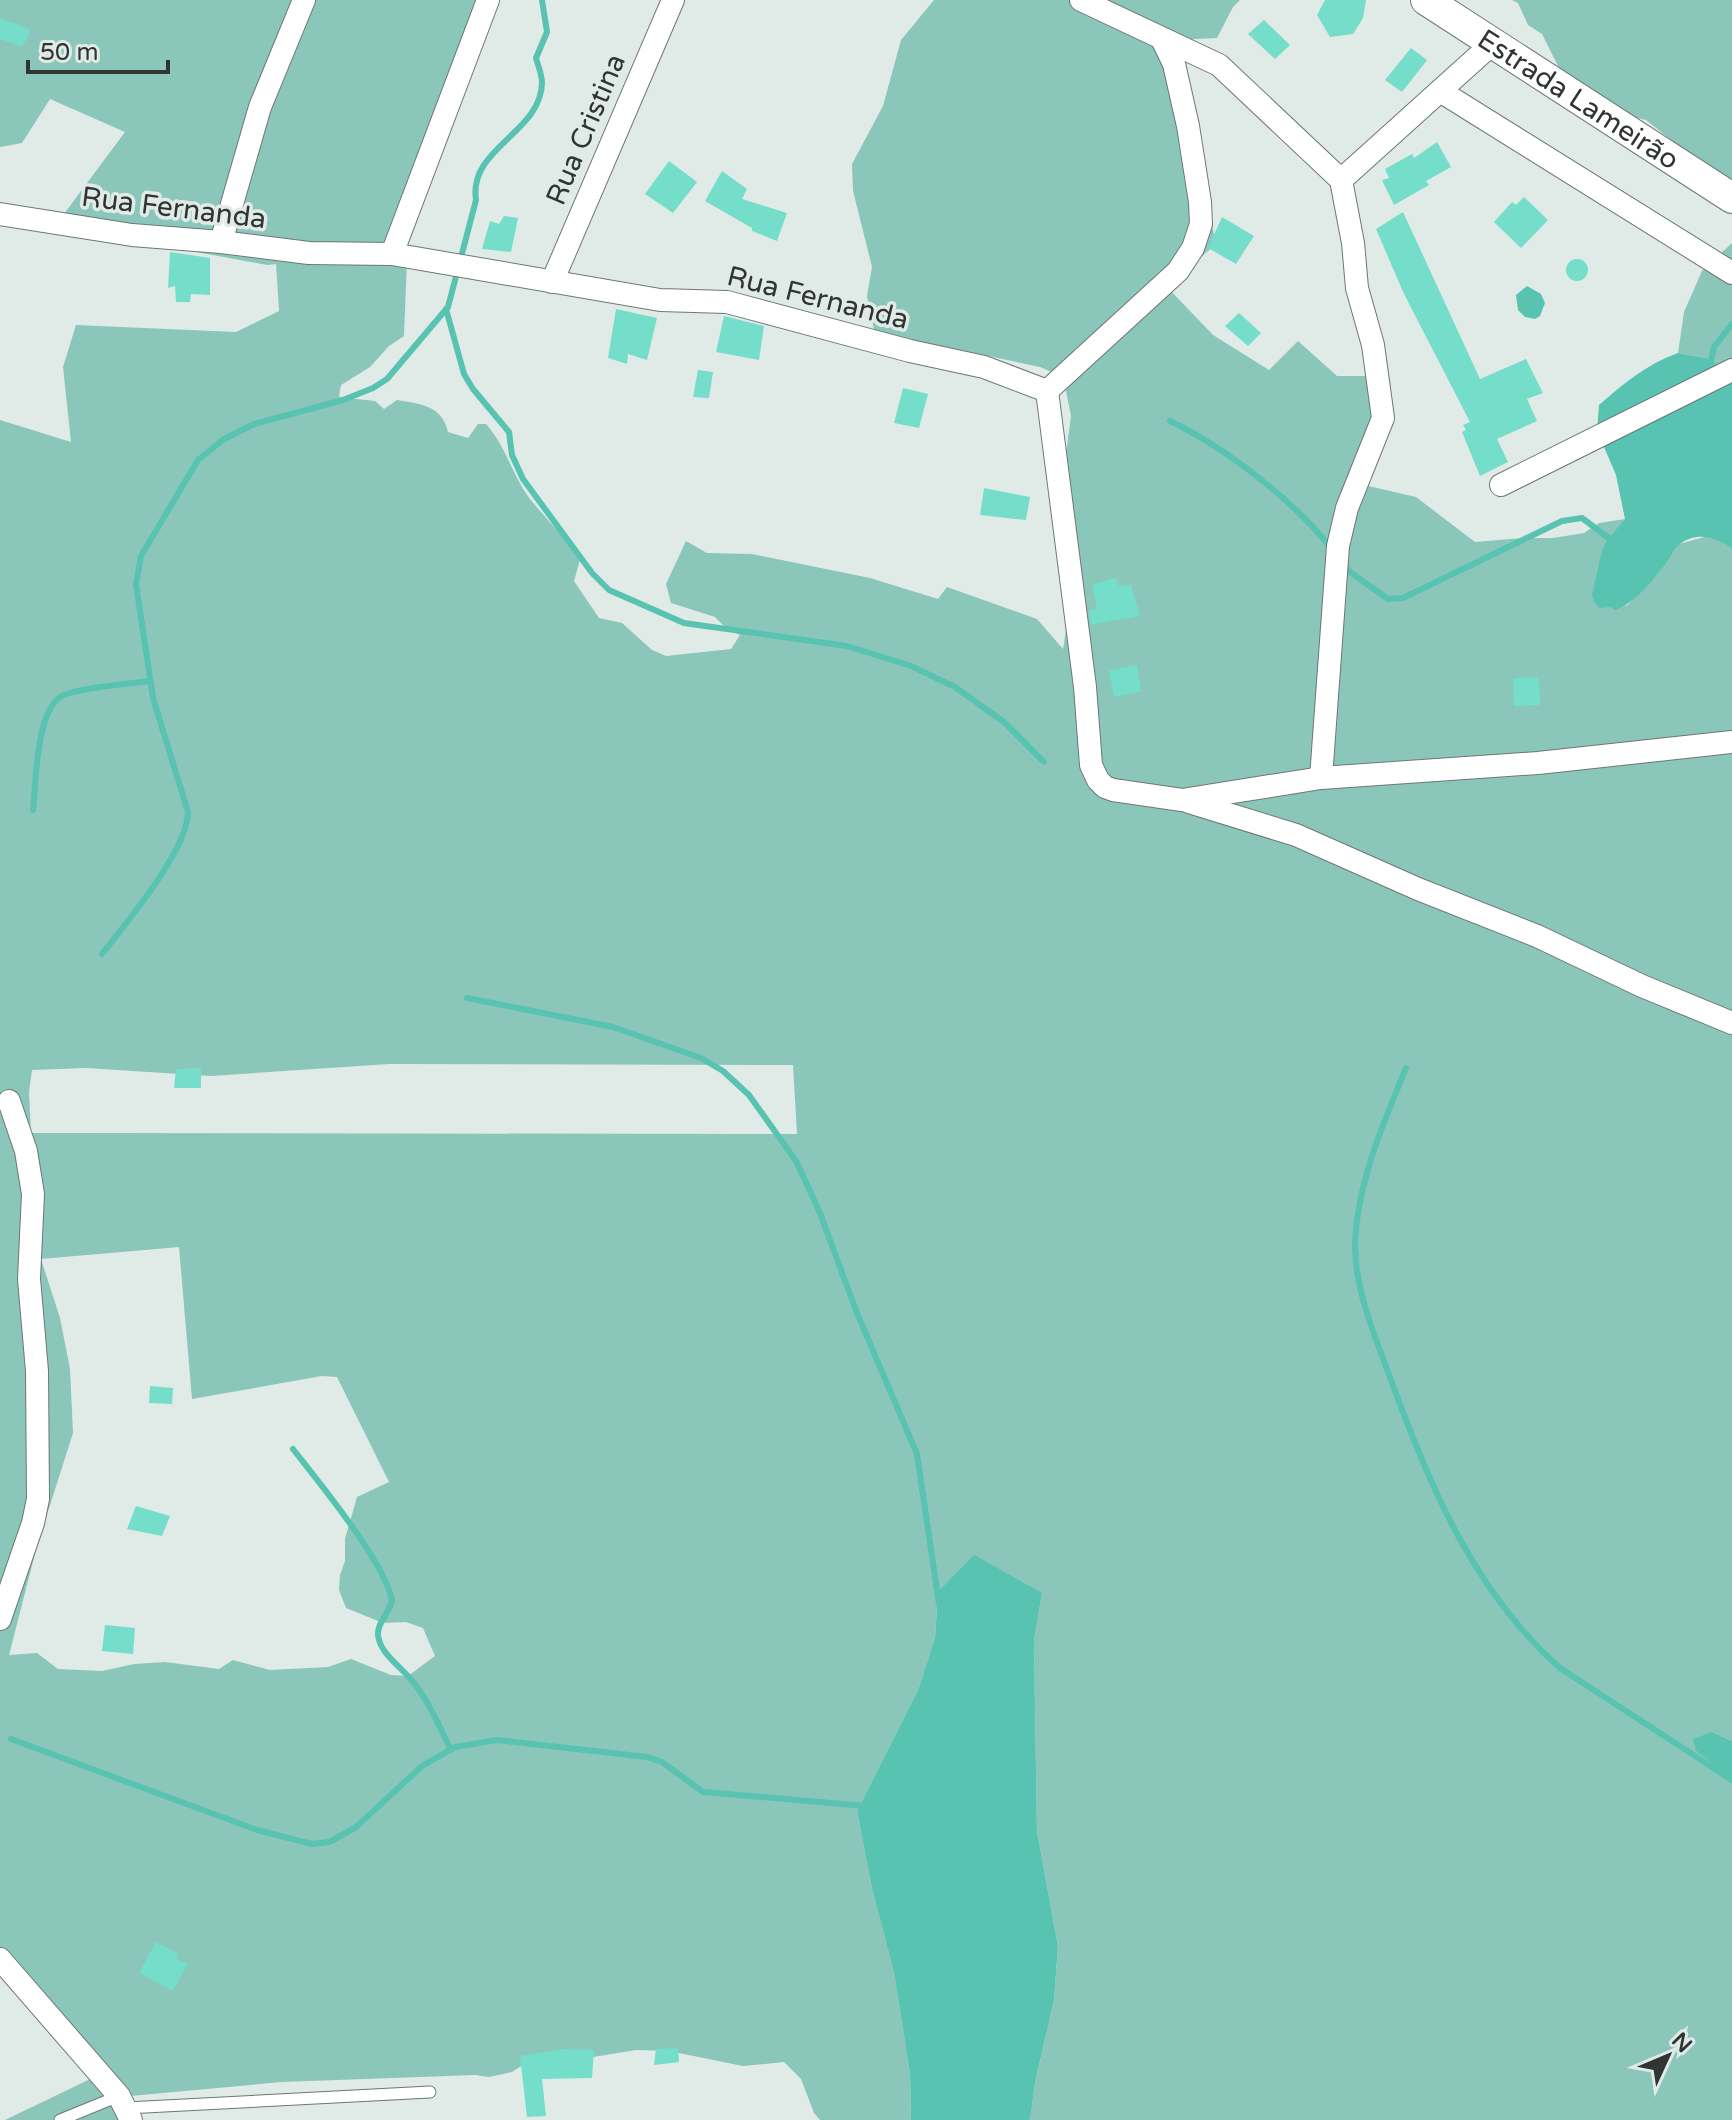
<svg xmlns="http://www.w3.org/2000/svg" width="1732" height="2120" font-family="'Varela Round',sans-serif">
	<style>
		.green { fill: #8bc6ba; fill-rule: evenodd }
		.water { fill: #57c3b0 }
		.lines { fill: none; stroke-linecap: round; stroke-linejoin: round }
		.stream { stroke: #57c3b0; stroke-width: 6 }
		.building { fill: #74deca }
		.lane-casing { stroke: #6e7775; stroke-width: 13 }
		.street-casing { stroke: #6e7775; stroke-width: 24 }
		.secondary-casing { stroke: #6e7775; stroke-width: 32 }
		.lane { stroke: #fff; stroke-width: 11 }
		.street { stroke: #fff; stroke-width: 22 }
		.secondary { stroke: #fff; stroke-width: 30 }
		.labels { text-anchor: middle; stroke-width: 7; stroke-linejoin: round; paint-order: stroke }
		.street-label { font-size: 28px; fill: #303433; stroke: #e0eae7 }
	</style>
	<rect width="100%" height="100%" fill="#e0eae7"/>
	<g class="green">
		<path d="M0 0H481L410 184 404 336 389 346 370 367 341 385 339 397 375 401 384 409 397 400C420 404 442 405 448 432L468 438 478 424H486C506 446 512 475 530 499 546 519 564 537 581 556L574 581 599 618 622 623 652 650 666 656 731 649 740 635 727 629 715 617 671 603 666 584 686 541 707 553 752 554 870 578 938 599 947 587 1037 619 1063 649 1070 605 1065 462 1071 416 1066 391 1058 375 1040 367 918 341 895 347 882 343 874 330 867 296 872 267 853 191 852 164 883 106 901 40 934 0H1240L1233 7 1217 38 1173 40 1216 244 1167 287 1213 335 1269 370 1298 341 1337 376H1383L1364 485 1416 497 1475 542 1523 538H1553L1584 533 1599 523 1625 519 1602 551 1600 565 1626 606 1656 576 1679 544 1708 536 1722 541 1732 549V1741L1712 1732 1696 1751 1732 1780V2120H1030L1035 2083 1054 2000 1058 1946 1037 1831 1034 1641 1042 1593 938 1592 935 1638 918 1690 857 1811 872 1889 894 1971 910 2074 911 2120H820L814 2113 801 2079 784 2062 743 2066 669 2051 636 2050 587 2058 529 2061 512 2072 489 2077 475 2075 282 2082 130 2096 131 2120H5L107 2071 0 1955V420L71 442 63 367 76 325 236 332 279 311 276 264 267 265 55 226 125 132 50 99 22 143 0 147ZM389 1064 793 1065 797 1134 31 1133 29 1092 32 1070 86 1068 211 1076ZM179 1247 192 1399 322 1376 337 1377 389 1482 357 1497 345 1539V1561L340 1575 339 1590 346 1608 383 1623 406 1622 423 1628 435 1656 408 1676 391 1675 351 1659 328 1667 270 1670 233 1660 219 1669 165 1662 134 1664 102 1671 58 1669 37 1653 9 1655 37 1546 73 1433 70 1369 60 1318 41 1259Z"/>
		<polygon points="1512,0 1732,0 1732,188 1646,120 1625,115 1586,95 1558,66 1542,34 1528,25 1518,3"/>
		<polygon points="1732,243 1732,378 1706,358 1678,353 1684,312 1702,271"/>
	</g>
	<g class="water">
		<polygon points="1527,286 1541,294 1545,303 1540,316 1535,319 1525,317 1518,310 1516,295"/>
		<path d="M1678 353 1706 358 1726 370 1597 432 1599 405C1623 384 1647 364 1678 353Z"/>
		<path d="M1732 375V549C1718 537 1696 531 1680 544 1676 547 1672 554 1669 559 1655 578 1637 602 1615 610L1610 607 1600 608 1594 602 1592 595 1602 551 1606 542 1625 519 1616 475 1601 440Z"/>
		<polygon points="974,1555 1042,1593 1034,1641 1037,1831 1058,1946 1054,2000 1035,2083 1030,2120 911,2120 910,2074 894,1972 872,1889 857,1811 918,1690 935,1638 938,1592"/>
		<polygon points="1712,1732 1732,1741 1732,1780 1696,1751 1693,1739"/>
	</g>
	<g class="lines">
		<g class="stream">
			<polyline points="446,309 464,374 473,389 509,432 512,455 523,479 592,573 609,590 684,623 847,646 911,666 955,687 1004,722 1044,762"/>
			<polyline points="1710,366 1714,347 1732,324"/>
			<path d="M1170 421C1226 448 1293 500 1332 549"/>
			<polyline points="1344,564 1350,572 1388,599 1403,598 1562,521 1582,518 1614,542"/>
			<path d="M33 810C36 782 36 706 64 695 83 687 128 684 150 681"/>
			<path d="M102 954C126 923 188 850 188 812L153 698 136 584 141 556 198 460 224 439 254 424 343 400 373 388 387 379 448 307 476 200C468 148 541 133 542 83 542 74 538 66 536 58L547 32 542 0"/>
			<polyline points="467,998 613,1027 701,1058 723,1071 749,1095 796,1161 820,1213 857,1313 917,1454 939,1604"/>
			<path d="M1406 1068C1383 1124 1358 1181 1355 1242 1354 1286 1373 1331 1388 1372 1427 1480 1472 1590 1560 1668L1732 1780"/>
			<path d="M293 1449C318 1481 387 1565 392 1601 389 1613 377 1623 378 1635 380 1652 396 1663 407 1675 427 1696 438 1724 451 1750"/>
			<polyline points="11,1739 257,1830 312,1844 329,1842 355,1828 422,1766 455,1747 497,1740 647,1757 662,1762 703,1792 865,1806"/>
		</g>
	</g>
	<g class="building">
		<polygon points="1325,0 1366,0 1363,18 1353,34 1330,37 1317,15"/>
		<polygon points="0,18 31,30 22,47 0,39"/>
		<polygon points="1264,20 1290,45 1275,59 1248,34"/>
		<polygon points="1411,48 1427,60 1402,92 1385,80"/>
		<polygon points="1437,142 1451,167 1426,181 1429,185 1394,205 1382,180 1389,178 1385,169 1412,154 1414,158"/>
		<polygon points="669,161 697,182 673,213 645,194"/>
		<polygon points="722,171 747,189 742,199 787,213 777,241 752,231 752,228 705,201"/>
		<polygon points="1524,197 1548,220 1521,248 1494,222 1512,202 1516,205"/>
		<polygon points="1403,212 1480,379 1526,359 1543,393 1527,399 1537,421 1497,439 1508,462 1480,476 1462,432 1466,430 1463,425 1470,422 1404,294 1376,229"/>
		<polygon points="504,216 518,218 511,252 482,249 490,221 499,224"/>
		<polygon points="1222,217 1254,236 1236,264 1208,248"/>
		<polygon points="170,252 210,258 210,295 191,294 190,302 176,302 175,286 168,288"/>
		<circle cx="1577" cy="270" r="11"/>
		<polygon points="616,309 657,318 647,360 628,354 627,364 608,358"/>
		<polygon points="1239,313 1261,333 1248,346 1225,326"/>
		<polygon points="724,316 764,326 759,360 716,352"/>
		<polygon points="698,370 713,372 709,398 693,397"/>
		<polygon points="903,388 928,394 919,428 894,423"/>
		<polygon points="984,488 1030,497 1026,520 980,515"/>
		<polygon points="1116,578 1119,586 1131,585 1140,616 1091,625 1089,610 1097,609 1092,584"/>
		<polygon points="1137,665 1141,692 1114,697 1109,670"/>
		<polygon points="1539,677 1540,705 1514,706 1513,678"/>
		<polygon points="201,1068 201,1088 174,1088 176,1069"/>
		<polygon points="150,1386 173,1388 172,1404 149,1403"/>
		<polygon points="136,1506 170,1516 162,1536 127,1529"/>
		<polygon points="105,1625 135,1628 133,1654 102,1651"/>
		<polygon points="156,1942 179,1954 177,1959 188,1964 173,1991 139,1973"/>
		<polygon points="678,2048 679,2062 654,2065 656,2049"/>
		<polygon points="563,2049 594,2050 592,2078 542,2079 546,2116 527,2117 520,2056"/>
	</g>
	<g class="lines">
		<g class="lane-casing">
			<g id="lane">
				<polyline points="126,2108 430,2092"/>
				<polyline points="60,2120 119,2096"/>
			</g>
		</g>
		<g class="street-casing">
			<g id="street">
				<polyline points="1081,0 1219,65 1341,180 1493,43"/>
				<polyline points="1440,91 1732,273"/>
				<polyline points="0,214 132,235 221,242 309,253 392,254 660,300 727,302 910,351 984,367 1047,391 1085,687 1091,765 1098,780 1105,787 1113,790 1182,800 1321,778 1538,763 1732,742"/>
				<polyline points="221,242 260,107 304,0"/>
				<polyline points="392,254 488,0"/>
				<polyline points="552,282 673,0"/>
				<polyline points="1047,391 1178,271 1193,248 1201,224 1200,202 1188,126 1174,64 1162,39"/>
				<polyline points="1501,485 1732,370"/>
				<polyline points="1321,778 1338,546 1347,508 1383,418 1373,345 1357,288 1353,243 1341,180"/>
				<polyline points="1189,802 1296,835 1418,889 1537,936 1642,986 1732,1023"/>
				<polyline points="0,1619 33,1523 38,1499 37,1371 29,1279 33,1194 26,1151 9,1101"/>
				<polyline points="0,1959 119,2096 131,2120"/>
			</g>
		</g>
		<g class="secondary-casing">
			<g id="secondary">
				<path id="s1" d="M1426 0 1732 198"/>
			</g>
		</g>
		<use href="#lane" class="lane"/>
		<use href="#street" class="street"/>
		<use href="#secondary" class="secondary"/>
	</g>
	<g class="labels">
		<g class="street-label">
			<text dy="10" stroke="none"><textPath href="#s1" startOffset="182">Estrada Lameirão</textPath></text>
			<text transform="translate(585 129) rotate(-67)" y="10">Rua Cristina</text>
			<text transform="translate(174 207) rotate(7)" y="10">Rua Fernanda</text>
			<text transform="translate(818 297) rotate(14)" y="10">Rua Fernanda</text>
		</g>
	</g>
	<g transform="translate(1668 2056) rotate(46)" stroke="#e0eae7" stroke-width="6" paint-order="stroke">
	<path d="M0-6L14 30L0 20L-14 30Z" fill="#303433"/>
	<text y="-12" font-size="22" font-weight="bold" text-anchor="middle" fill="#303433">N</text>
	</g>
	<path d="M28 60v12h140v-12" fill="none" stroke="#303433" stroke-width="4"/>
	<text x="40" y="60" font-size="24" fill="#303433" stroke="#e0eae7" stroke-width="6" paint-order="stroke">50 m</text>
</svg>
